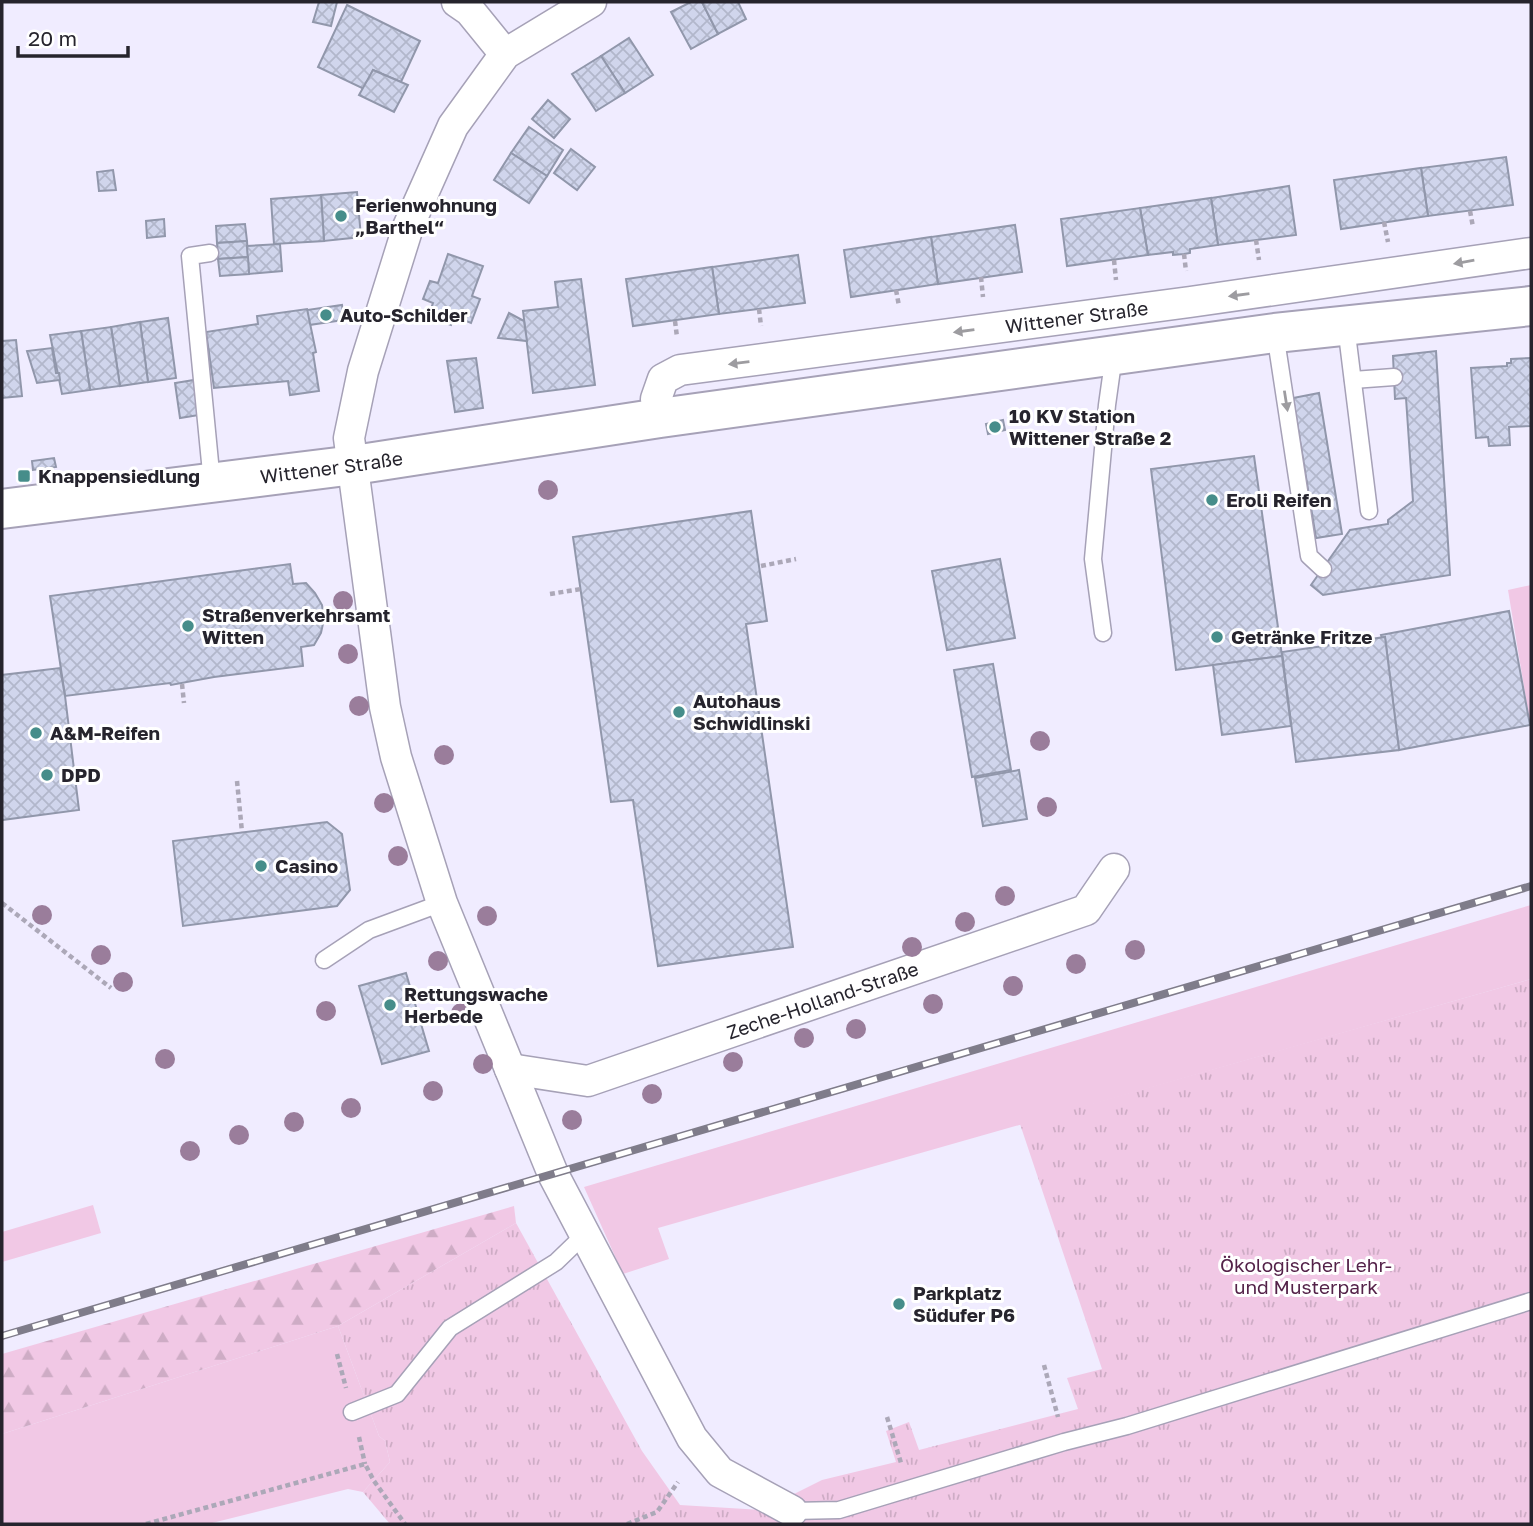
<svg xmlns="http://www.w3.org/2000/svg" width="1533" height="1526" font-family="'Golos Text',sans-serif">
	<style>
		.grass { fill: #f1c8e5 }
		.forest { fill: url(#forest-firs) }
		.park { fill: url(#park-tufts) }
		.building { fill: url(#building-cross-hatch); stroke: #9197ab; stroke-width: 2 }
		.lines { fill: none; stroke-linecap: round; stroke-linejoin: round }
		.service-casing { stroke: #a6a1b7; stroke-width: 19 }
		.minor-casing { stroke: #a6a1b7; stroke-width: 33 }
		.secondary-casing { stroke: #a6a1b7; stroke-width: 42 }
		.path { stroke: #aca8b8; stroke-width: 4.5; stroke-dasharray: 5 3.5; stroke-linecap: butt }
		.service { stroke: #fff; stroke-width: 16 }
		.minor { stroke: #fff; stroke-width: 30 }
		.secondary { stroke: #fff; stroke-width: 38 }
		.rail-casing { stroke: #7f7c8a; stroke-width: 8 }
		.rail { stroke: #fff; stroke-width: 5; stroke-dasharray: 16; stroke-linecap: butt }
		.tree { fill: #9a7d9b }
		.oneway { fill: #9d9ca0 }
		.poi-dot { fill: #468d8a; stroke: #fff; stroke-width: 2.5 }
		.labels { text-anchor: middle; stroke-width: 6; stroke-linejoin: round; paint-order: stroke }
		.poi-label { font-size: 19px; font-weight: bold; fill: #26242d; stroke: #fff; text-anchor: start }
		.street-label { font-size: 19px; fill: #26242d; stroke: #fff }
		.park-label { font-size: 19px; fill: #542249; stroke: #fff }
	</style>
	<defs>
		<pattern id="forest-firs" width="22" height="20" patternUnits="userSpaceOnUse" patternTransform="scale(1.75)"><rect width="22" height="20" fill="#f1c8e5"/><path d="M5 1l3.5 6h-7zM16 11l3.5 6h-7z" fill="#ceacc5"/></pattern>
		<pattern id="park-tufts" width="24" height="20" patternUnits="userSpaceOnUse" patternTransform="scale(1.75)"><rect width="24" height="20" fill="#f1c8e5"/><path d="M3 7l-1-3M5 7V3M7 7l1-3M15 17l-1-3M17 17v-4M19 17l1-3" fill="none" stroke="#ceacc5"/></pattern>
		<pattern id="building-cross-hatch" width="8" height="8" patternUnits="userSpaceOnUse" patternTransform="scale(1.75)"><rect width="8" height="8" fill="#d0d5ec"/><path d="M0 0l8 8M0 8l8-8" fill="none" stroke="#b2b7cb"/></pattern>
	</defs>
	<rect width="100%" height="100%" fill="#f0ecff"/>
	<g class="grass">
		<polygon points="1531,585 1531,729 1508,590"/>
		<polygon points="1531,905 1531,979 658,1228 669,1259 623,1274 584,1187"/>
		<polygon points="93,1205 101,1233 2,1262 2,1232"/>
		<polygon points="338,1326 379,1436 385,1441 390,1462 363,1492 348,1489 208,1524 2,1524 2,1434"/>
	</g>
	<polygon class="forest" points="514,1206 516,1223 338,1326 2,1434 2,1354"/>
	<polygon class="park" points="1531,979 1531,1524 390,1524 363,1492 390,1462 385,1441 379,1436 338,1326 516,1223 642,1451 680,1505 762,1510 822,1480 896,1462 886,1431 909,1422 919,1450 1078,1409 1067,1378 1102,1369 1020,1124"/>
	<g class="building">
		<polygon points="319,2 337,2 331,26 313,22"/>
		<polygon points="691,2 702,2 718,34 691,49 671,12"/>
		<polygon points="702,2 738,2 746,19 718,34"/>
		<polygon points="347,5 420,41 401,82 373,70 364,89 318,67"/>
		<polygon points="629,38 653,75 625,93 601,56"/>
		<polygon points="601,56 625,93 596,111 572,74"/>
		<polygon points="373,70 408,85 394,112 359,95"/>
		<polygon points="548,100 570,119 554,138 532,119"/>
		<polygon points="529,127 563,150 547,176 511,153"/>
		<polygon points="571,149 595,167 577,190 554,173"/>
		<polygon points="511,153 547,176 529,203 494,180"/>
		<polygon points="1506,157 1513,205 1428,216 1421,168"/>
		<polygon points="1421,168 1428,216 1341,229 1334,180"/>
		<polygon points="113,170 116,190 99,191 97,172"/>
		<polygon points="1289,186 1296,235 1218,245 1211,198"/>
		<polygon points="357,192 361,237 324,241 321,195"/>
		<polygon points="321,195 324,241 274,244 271,199"/>
		<polygon points="1211,198 1218,245 1190,249 1190,253 1184,254 1173,255 1173,252 1148,255 1140,208"/>
		<polygon points="1140,208 1148,255 1067,266 1061,219"/>
		<polygon points="164,219 165,236 147,238 146,221"/>
		<polygon points="245,224 247,241 217,243 216,226"/>
		<polygon points="1015,225 1022,272 938,284 931,237"/>
		<polygon points="931,237 938,284 851,297 844,250"/>
		<polygon points="247,241 248,257 218,259 217,243"/>
		<polygon points="280,244 282,271 249,274 247,246"/>
		<polygon points="448,254 483,266 472,296 480,299 471,323 454,316 451,325 428,317 433,303 423,299 430,281 438,283"/>
		<polygon points="798,255 805,303 719,314 712,267"/>
		<polygon points="248,257 249,274 220,276 218,259"/>
		<polygon points="712,267 719,314 633,326 626,279"/>
		<polygon points="581,279 595,385 533,393 523,311 558,307 555,282"/>
		<polygon points="342,305 344,320 309,325 307,310"/>
		<polygon points="307,309 316,352 313,353 319,391 290,395 288,381 214,388 206,332 258,324 257,316"/>
		<polygon points="509,313 524,321 527,341 498,338"/>
		<polygon points="168,318 176,378 148,382 140,322"/>
		<polygon points="140,322 148,382 120,386 111,327"/>
		<polygon points="111,327 120,386 90,390 81,331"/>
		<polygon points="81,331 90,390 62,394 50,335"/>
		<polygon points="16,340 22,396 2,398 2,341"/>
		<polygon points="52,348 56,373 59,373 60,380 37,383 27,351"/>
		<polygon points="1436,351 1450,575 1323,595 1311,585 1350,530 1388,524 1388,520 1413,501 1406,398 1395,399 1393,356"/>
		<polygon points="476,358 483,408 455,412 447,361"/>
		<polygon points="1531,358 1531,426 1509,427 1510,445 1489,446 1488,437 1476,438 1471,368 1507,366 1507,363 1511,363 1511,359"/>
		<polygon points="194,380 199,415 180,418 175,383"/>
		<polygon points="1319,393 1342,534 1316,538 1293,398"/>
		<polygon points="1003,420 1005,430 988,434 986,424"/>
		<polygon points="1254,456 1282,656 1176,670 1151,469"/>
		<polygon points="54,458 56,467 33,470 32,461"/>
		<polygon points="751,511 767,621 746,624 793,947 658,966 633,800 611,802 573,537"/>
		<polygon points="1000,559 1015,638 947,650 932,571"/>
		<polygon points="290,564 293,584 306,583 315,593 322,605 324,619 321,633 314,645 301,647 303,666 214,677 171,685 170,683 65,696 50,596"/>
		<polygon points="1509,611 1530,725 1399,750 1385,637 1382,638 1381,635"/>
		<polygon points="1385,637 1399,750 1296,762 1282,652"/>
		<polygon points="1282,656 1291,726 1222,735 1213,665"/>
		<polygon points="993,664 1011,770 972,777 954,670"/>
		<polygon points="60,668 65,696 79,810 2,820 2,675"/>
		<polygon points="1019,770 1027,819 983,826 975,778"/>
		<polygon points="327,822 342,834 350,890 337,906 183,926 173,841"/>
		<polygon points="406,973 429,1051 382,1064 359,986"/>
	</g>
	<g class="lines">
		<g class="service-casing">
			<g id="service">
				<polyline points="210,253 190,256 212,483"/>
				<polyline points="1346,326 1369,511"/>
				<polyline points="1275,333 1309,556 1323,569"/>
				<polyline points="1353,380 1394,377"/>
				<polyline points="1103,633 1093,559 1107,405 1114,355"/>
				<polyline points="324,960 369,930 442,903"/>
				<polyline points="352,1412 397,1394 450,1328 556,1262 584,1235"/>
				<polyline points="792,1511 839,1510 1064,1442 1127,1426 1531,1301"/>
			</g>
		</g>
		<g class="minor-casing">
			<g id="minor">
				<polyline points="457,2 470,11 505,54"/>
				<polyline points="591,2 505,54 453,126 408,227 363,371 349,438 385,707 396,757 442,903 553,1174 692,1438 720,1472 792,1511"/>
				<path id="s1" d="M660 418 656 399 663 379 680 370 1190 302 1531 253"/>
				<path id="s2" d="M510 1069 588 1081 1086 910 1114 869"/>
			</g>
		</g>
		<g class="secondary-casing">
			<g id="secondary">
				<path id="s3" d="M2 509 354 465 660 418 1275 333 1531 306"/>
			</g>
		</g>
		<g class="path">
			<polyline points="1470,211 1473,227"/>
			<polyline points="1384,222 1388,242"/>
			<polyline points="1256,240 1259,260"/>
			<polyline points="1184,254 1186,271"/>
			<polyline points="1114,260 1116,280"/>
			<polyline points="981,277 983,297"/>
			<polyline points="896,290 899,306"/>
			<polyline points="759,309 761,326"/>
			<polyline points="675,321 677,337"/>
			<polyline points="761,566 796,559"/>
			<polyline points="550,594 581,589"/>
			<polyline points="182,684 184,703"/>
			<polyline points="237,781 242,832"/>
			<polyline points="2,903 111,988"/>
			<polyline points="337,1354 346,1388"/>
			<polyline points="1044,1365 1058,1417"/>
			<polyline points="887,1417 901,1463"/>
			<polyline points="359,1437 365,1464"/>
			<polyline points="146,1524 365,1464 374,1481 405,1524"/>
			<polyline points="627,1524 657,1512 678,1482"/>
		</g>
		<use href="#service" class="service"/>
		<use href="#minor" class="minor"/>
		<use href="#secondary" class="secondary"/>
		<g class="rail-casing">
			<polyline id="rail" points="2,1336 1531,886"/>
		</g>
		<use href="#rail" class="rail"/>
	</g>
	<g class="tree">
		<circle cx="548" cy="490" r="10"/>
		<circle cx="343" cy="601" r="10"/>
		<circle cx="348" cy="654" r="10"/>
		<circle cx="359" cy="706" r="10"/>
		<circle cx="1040" cy="741" r="10"/>
		<circle cx="444" cy="755" r="10"/>
		<circle cx="384" cy="803" r="10"/>
		<circle cx="1047" cy="807" r="10"/>
		<circle cx="398" cy="856" r="10"/>
		<circle cx="1005" cy="896" r="10"/>
		<circle cx="42" cy="915" r="10"/>
		<circle cx="487" cy="916" r="10"/>
		<circle cx="965" cy="922" r="10"/>
		<circle cx="912" cy="947" r="10"/>
		<circle cx="1135" cy="950" r="10"/>
		<circle cx="101" cy="955" r="10"/>
		<circle cx="438" cy="961" r="10"/>
		<circle cx="1076" cy="964" r="10"/>
		<circle cx="123" cy="982" r="10"/>
		<circle cx="1013" cy="986" r="10"/>
		<circle cx="933" cy="1004" r="10"/>
		<circle cx="326" cy="1011" r="10"/>
		<circle cx="461" cy="1013" r="10"/>
		<circle cx="856" cy="1029" r="10"/>
		<circle cx="804" cy="1038" r="10"/>
		<circle cx="165" cy="1059" r="10"/>
		<circle cx="733" cy="1062" r="10"/>
		<circle cx="483" cy="1064" r="10"/>
		<circle cx="433" cy="1091" r="10"/>
		<circle cx="652" cy="1094" r="10"/>
		<circle cx="351" cy="1108" r="10"/>
		<circle cx="572" cy="1120" r="10"/>
		<circle cx="294" cy="1122" r="10"/>
		<circle cx="239" cy="1135" r="10"/>
		<circle cx="190" cy="1151" r="10"/>
	</g>
	<defs><path id="oneway-solid" d="M-6-.8H1V-3.2L6.5 0L1 3.2V.8H-6Z" transform="scale(1.75)"/></defs>
	<g class="oneway">
		<use href="#oneway-solid" transform="translate(1464 262) rotate(170)"/>
		<use href="#oneway-solid" transform="translate(1239 295) rotate(172)"/>
		<use href="#oneway-solid" transform="translate(964 331) rotate(172)"/>
		<use href="#oneway-solid" transform="translate(739 363) rotate(173)"/>
		<use href="#oneway-solid" transform="translate(1286 401) rotate(81)"/>
	</g>
	<g class="poi-dot">
		<circle cx="341" cy="216" r="7"/>
		<circle cx="326" cy="315" r="7"/>
		<circle cx="995" cy="427" r="7"/>
		<rect x="17" y="469" width="14" height="14" rx="3.5"/>
		<circle cx="1212" cy="500" r="7"/>
		<circle cx="188" cy="626" r="7"/>
		<circle cx="1217" cy="637" r="7"/>
		<circle cx="679" cy="712" r="7"/>
		<circle cx="36" cy="733" r="7"/>
		<circle cx="47" cy="775" r="7"/>
		<circle cx="261" cy="866" r="7"/>
		<circle cx="390" cy="1005" r="7"/>
		<circle cx="899" cy="1304" r="7"/>
	</g>
	<g class="labels">
		<g class="poi-label">
			<text x="355" y="212">Ferienwohnung<tspan x="355" dy="22">„Barthel“</tspan></text>
			<text x="340" y="322">Auto-Schilder</text>
			<text x="1009" y="423">10 KV Station<tspan x="1009" dy="22">Wittener Straße 2</tspan></text>
			<text x="38" y="483">Knappensiedlung</text>
			<text x="1226" y="507">Eroli Reifen</text>
			<text x="202" y="622">Straßenverkehrsamt<tspan x="202" dy="22">Witten</tspan></text>
			<text x="1231" y="644">Getränke Fritze</text>
			<text x="693" y="708">Autohaus<tspan x="693" dy="22">Schwidlinski</tspan></text>
			<text x="50" y="740">A&amp;M-Reifen</text>
			<text x="61" y="782">DPD</text>
			<text x="275" y="873">Casino</text>
			<text x="404" y="1001">Rettungswache<tspan x="404" dy="22">Herbede</tspan></text>
			<text x="913" y="1300">Parkplatz<tspan x="913" dy="22">Südufer P6</tspan></text>
		</g>
		<g class="street-label">
			<text dy="7" stroke="none"><textPath href="#s1" startOffset="460">Wittener Straße</textPath></text>
			<text dy="7" stroke="none"><textPath href="#s3" startOffset="332">Wittener Straße</textPath></text>
			<text dy="7" stroke="none"><textPath href="#s2" startOffset="327">Zeche-Holland-Straße</textPath></text>
		</g>
		<g class="park-label">
			<text x="1306" y="1272">Ökologischer Lehr-<tspan x="1306" dy="22">und Musterpark</tspan></text>
		</g>
	</g>
	<rect width="1533" height="1526" fill="none" stroke="#26242d" stroke-width="7"/>
	<path d="M18 46v10h110v-10" fill="none" stroke="#26242d" stroke-width="3.5"/>
	<text x="28" y="46" font-size="21" fill="#26242d" stroke="#ffffff" stroke-width="5" paint-order="stroke">20 m</text>
</svg>
